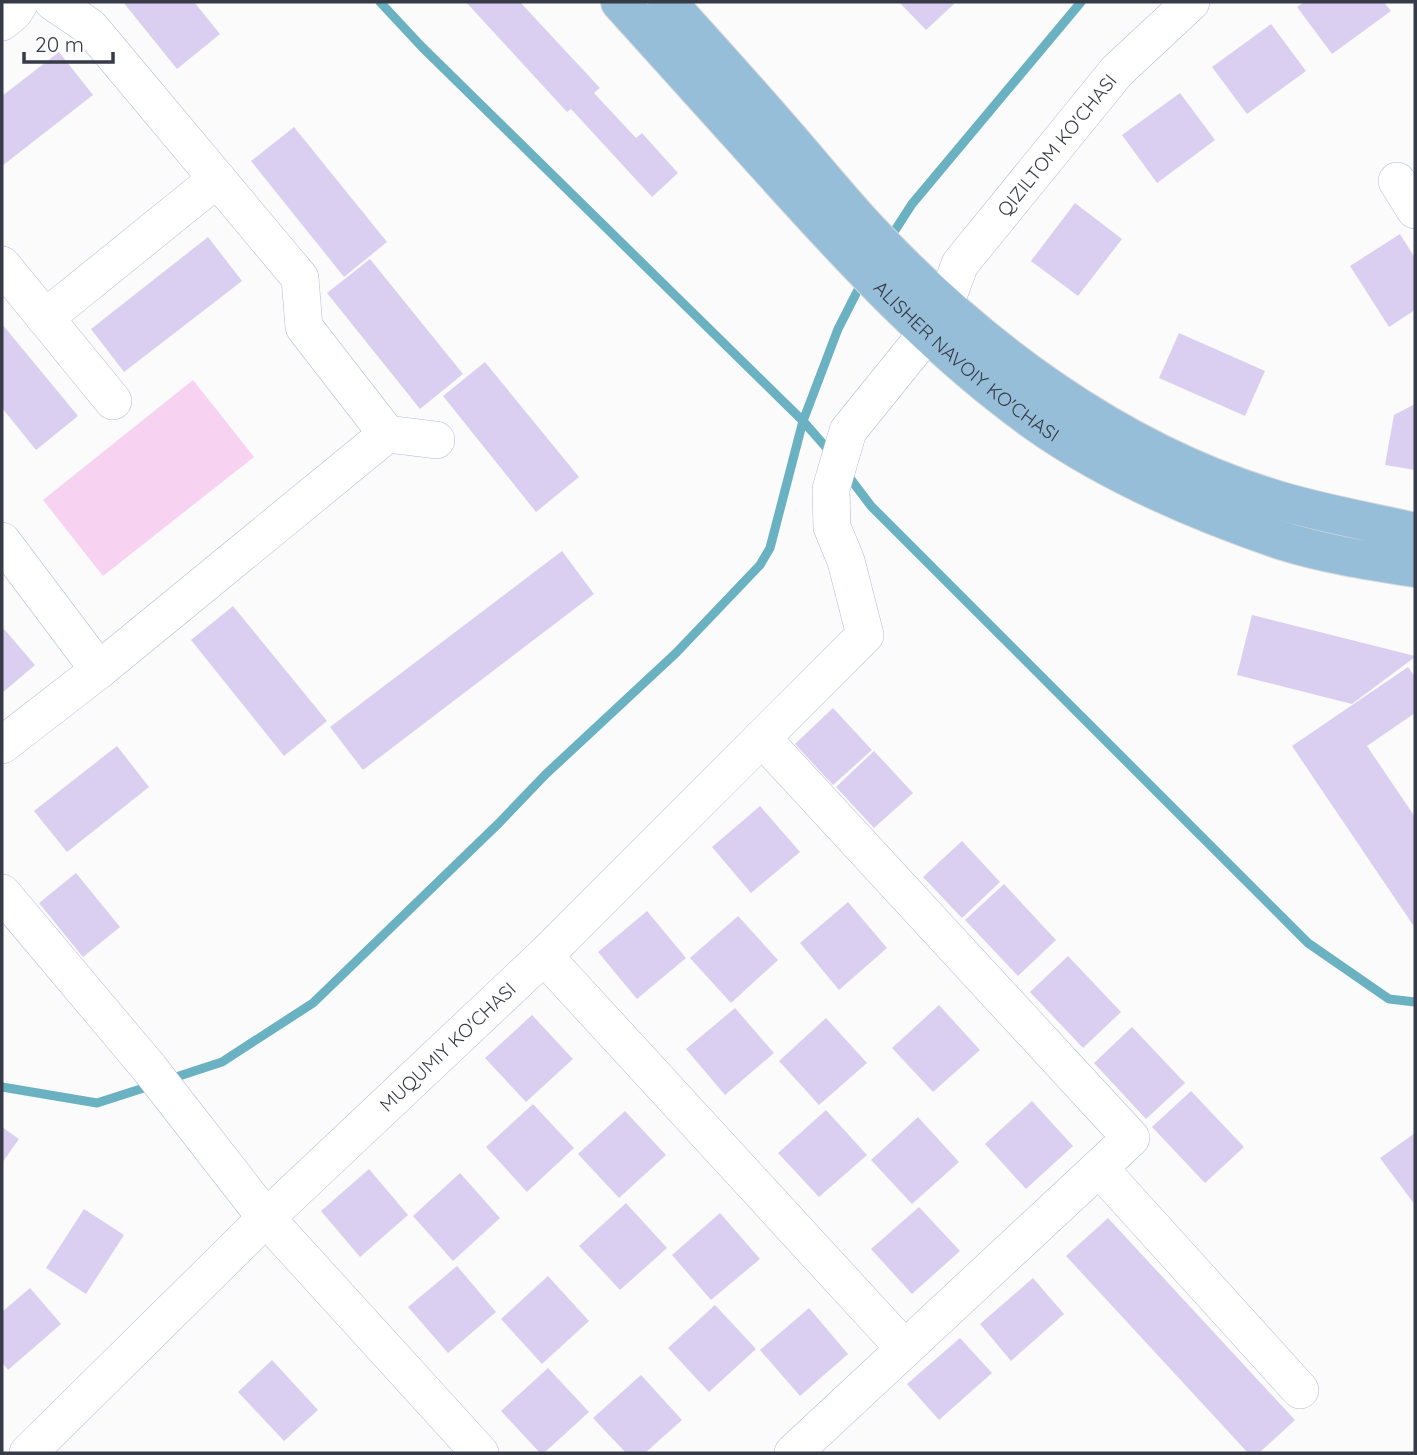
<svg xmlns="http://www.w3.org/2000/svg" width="1417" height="1455" font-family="Quicksand,sans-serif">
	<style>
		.green { fill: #f8d2f1 }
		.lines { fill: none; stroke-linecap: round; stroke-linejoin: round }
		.stream { stroke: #6ab1c1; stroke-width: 9 }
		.building { fill: #dbcff1 }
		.minor-casing { stroke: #b1bbdb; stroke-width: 38 }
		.major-casing { stroke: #d7d8da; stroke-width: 40 }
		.minor { stroke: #fff; stroke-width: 37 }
		.major { stroke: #97bed9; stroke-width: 38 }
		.labels { text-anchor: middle; stroke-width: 7; stroke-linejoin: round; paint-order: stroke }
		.street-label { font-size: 19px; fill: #373b48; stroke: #fbfbfb }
	</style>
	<rect width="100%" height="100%" fill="#fbfbfb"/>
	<polygon class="green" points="193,380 254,457 103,576 43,500"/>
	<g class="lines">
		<g class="stream">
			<polyline points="380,2 422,47 803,421 831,453"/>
			<polyline points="890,238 912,204 1081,2"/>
			<polyline points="846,473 871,506 1308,943 1389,999 1415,1002"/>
			<polyline points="170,1079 222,1062 313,1003 499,823 546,774 676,653 760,565 770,548 803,421 838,329 862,282"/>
			<polyline points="2,1087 97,1103 153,1085"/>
		</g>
	</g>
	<g class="building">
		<polygon points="123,2 194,2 220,34 177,69"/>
		<polygon points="466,2 520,2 600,88 594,93 636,138 642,133 678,173 652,197 571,109 567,112"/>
		<polygon points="899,2 956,2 926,30"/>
		<polygon points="1304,2 1384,2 1391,11 1332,54 1297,7"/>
		<polygon points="1271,24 1306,71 1247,114 1212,67"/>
		<polygon points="59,52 93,95 2,166 2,96"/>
		<polygon points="1180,93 1215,140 1157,183 1122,135"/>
		<polygon points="294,127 387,242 344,277 251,161"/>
		<polygon points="1075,203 1122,239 1078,296 1031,261"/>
		<polygon points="1400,234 1415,258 1415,310 1389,327 1350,266"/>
		<polygon points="208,237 242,281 124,372 91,329"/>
		<polygon points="370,259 463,374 420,409 327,293"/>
		<polygon points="2,324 78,416 36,450 2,408"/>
		<polygon points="1179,333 1265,371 1245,416 1159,378"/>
		<polygon points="485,362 579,477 536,512 443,396"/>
		<polygon points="1415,404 1415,470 1385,465 1394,415"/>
		<polygon points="562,551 594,594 363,770 330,727"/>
		<polygon points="233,606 327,721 284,756 191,640"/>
		<polygon points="1252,615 1415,656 1415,657 1352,704 1237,675"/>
		<polygon points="4,629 35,665 2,693 2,631"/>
		<polygon points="1408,667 1415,677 1415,713 1367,746 1415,817 1415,928 1292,746"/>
		<polygon points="833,708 872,750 833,785 795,744"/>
		<polygon points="117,746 149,787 67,852 34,811"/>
		<polygon points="874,751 913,793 874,828 836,787"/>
		<polygon points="760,806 800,852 751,893 712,847"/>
		<polygon points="962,841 1000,882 962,918 923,877"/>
		<polygon points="76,873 120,927 83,957 39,903"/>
		<polygon points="1004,884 1056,940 1018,976 965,920"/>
		<polygon points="848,902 887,948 839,990 800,943"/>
		<polygon points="647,911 686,958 637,999 598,952"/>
		<polygon points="738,916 778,960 731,1003 690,958"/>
		<polygon points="1068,956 1121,1012 1083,1048 1030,992"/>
		<polygon points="939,1005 980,1050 933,1092 892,1048"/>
		<polygon points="735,1008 774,1053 725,1095 686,1049"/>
		<polygon points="532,1015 573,1059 526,1102 485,1058"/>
		<polygon points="826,1018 867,1063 819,1105 779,1061"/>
		<polygon points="1132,1027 1185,1083 1146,1119 1094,1063"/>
		<polygon points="1191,1091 1244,1147 1205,1183 1152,1127"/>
		<polygon points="1032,1101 1073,1146 1026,1189 985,1144"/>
		<polygon points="533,1104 574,1148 527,1192 486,1147"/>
		<polygon points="826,1110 867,1155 819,1197 778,1153"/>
		<polygon points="625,1111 666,1155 619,1198 578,1154"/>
		<polygon points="918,1117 959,1162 912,1204 871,1160"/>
		<polygon points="2,1127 19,1139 2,1163"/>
		<polygon points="1415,1133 1415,1205 1380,1158"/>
		<polygon points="369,1169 408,1215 360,1257 321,1211"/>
		<polygon points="460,1173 500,1218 453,1261 413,1216"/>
		<polygon points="626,1203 667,1248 620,1290 579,1246"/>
		<polygon points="919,1207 960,1251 912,1294 871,1249"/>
		<polygon points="84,1209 124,1235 86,1294 46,1268"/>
		<polygon points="720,1213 760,1259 711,1300 672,1255"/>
		<polygon points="1108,1218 1295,1420 1259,1453 1248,1453 1066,1256"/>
		<polygon points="457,1266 496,1312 448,1353 408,1307"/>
		<polygon points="548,1276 589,1321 542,1364 501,1319"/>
		<polygon points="1033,1278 1064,1314 1011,1361 980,1324"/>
		<polygon points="30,1288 61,1324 8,1370 2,1362 2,1312"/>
		<polygon points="715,1305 756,1349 709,1392 668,1348"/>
		<polygon points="809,1308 848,1354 800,1396 760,1350"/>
		<polygon points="960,1338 992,1373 939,1420 907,1384"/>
		<polygon points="272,1360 318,1410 284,1441 238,1392"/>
		<polygon points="548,1368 589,1412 544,1453 540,1453 501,1411"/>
		<polygon points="641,1375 682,1420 645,1453 626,1453 593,1418"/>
	</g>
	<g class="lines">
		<g class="minor-casing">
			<g id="minor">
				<polyline points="53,2 90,27 300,278 304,327 387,434 436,440"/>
				<polyline points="2,22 14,12 20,2"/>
				<polyline points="1397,181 1415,210"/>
				<polyline points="2,265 113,401"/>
				<polyline points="45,318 217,179"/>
				<polyline points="2,541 99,670"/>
				<polyline points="762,738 1131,1138 793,1453"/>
				<polyline points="2,745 99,670 387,434"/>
				<polyline points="2,893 150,1069 266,1218 480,1453"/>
				<polyline points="544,956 905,1349"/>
				<polyline points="1099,1168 1300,1390"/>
				<path id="s1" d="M28 1453 266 1218 544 956 865 635 846 561 832 527 831 489 848 431 927 333 945 304 960 264 1117 71 1191 2"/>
			</g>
		</g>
		<g class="major-casing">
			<g id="major">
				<path id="s2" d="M620 2C676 64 731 125 787 187 864 272 943 356 1037 423 1108 473 1198 512 1280 540 1324 554 1370 561 1415 568"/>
				<path d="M667 2C706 45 745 88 783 132 812 165 840 200 870 232 980 349 1116 450 1271 498 1318 513 1367 521 1415 532"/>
			</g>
		</g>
		<use href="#minor" class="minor"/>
		<use href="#major" class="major"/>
	</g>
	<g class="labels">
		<g class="street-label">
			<text dy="7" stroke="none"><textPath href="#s1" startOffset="1738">QIZILTOM KO'CHASI</textPath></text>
			<text dy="7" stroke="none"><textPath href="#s2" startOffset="500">ALISHER NAVOIY KO'CHASI</textPath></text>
			<text dy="7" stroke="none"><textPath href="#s1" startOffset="584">MUQUMIY KO'CHASI</textPath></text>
		</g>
	</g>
	<rect width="1417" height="1455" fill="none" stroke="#373b48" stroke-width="7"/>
	<path d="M24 52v10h89v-10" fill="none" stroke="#373b48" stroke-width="3.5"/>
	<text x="35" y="52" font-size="21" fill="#373b48" stroke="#fbfbfb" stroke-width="5" paint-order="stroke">20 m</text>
</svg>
